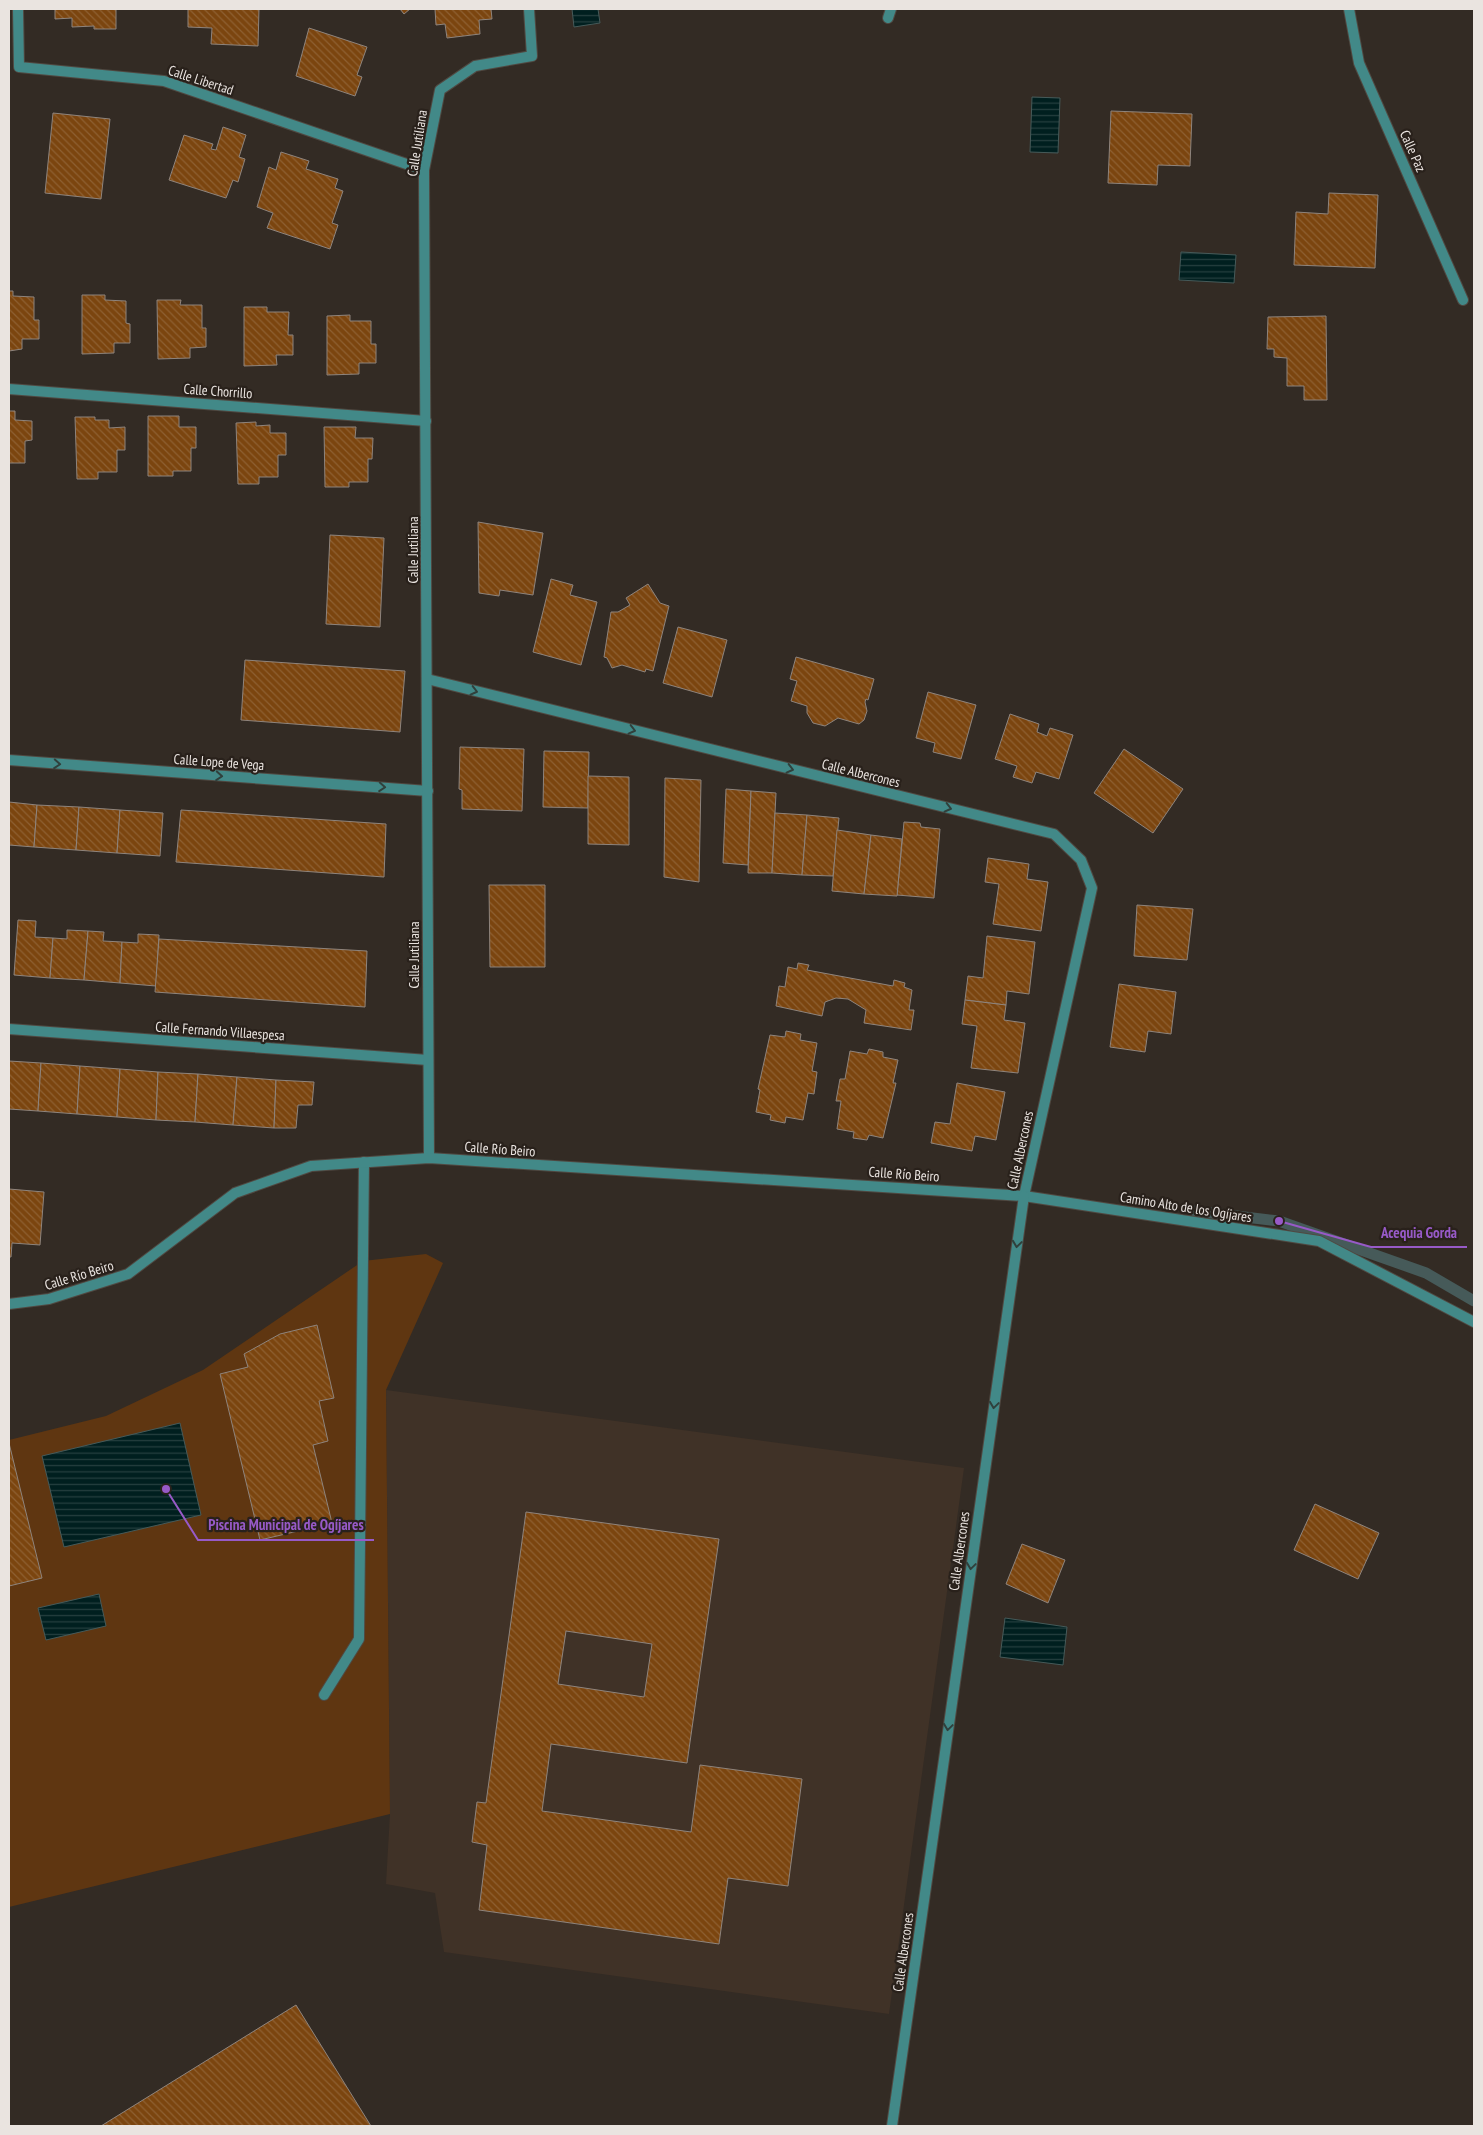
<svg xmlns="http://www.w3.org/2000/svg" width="1483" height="2135" font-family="'PT Sans Narrow',sans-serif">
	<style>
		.built { fill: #403227 }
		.green { fill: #5f3611 }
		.water { fill: url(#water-rules); stroke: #465a59 }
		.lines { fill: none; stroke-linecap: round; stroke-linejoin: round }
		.stream { stroke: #465a59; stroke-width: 11 }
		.building { fill: url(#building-back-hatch); stroke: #8e847d; fill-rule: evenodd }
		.service-casing { stroke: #504942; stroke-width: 12 }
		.minor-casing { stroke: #504942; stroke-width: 12 }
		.tertiary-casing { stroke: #504942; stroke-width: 12 }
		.service { stroke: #428988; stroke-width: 10 }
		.minor { stroke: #428988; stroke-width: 10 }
		.tertiary { stroke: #428988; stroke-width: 10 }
		.oneway { stroke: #30403c }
		.labels { text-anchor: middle; stroke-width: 4.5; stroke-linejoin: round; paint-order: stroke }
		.street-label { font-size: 14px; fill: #eae4e0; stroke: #29211b }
		.leader { fill: none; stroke: #975ac7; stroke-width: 2 }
		.callout-dot { fill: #975ac7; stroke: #29211b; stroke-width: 2 }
		.callout-label { font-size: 15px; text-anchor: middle; font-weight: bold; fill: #975ac7; stroke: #29211b; stroke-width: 4.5; stroke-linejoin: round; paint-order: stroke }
	</style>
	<defs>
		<pattern id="water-rules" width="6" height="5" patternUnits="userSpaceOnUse" patternTransform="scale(1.25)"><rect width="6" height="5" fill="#001f1f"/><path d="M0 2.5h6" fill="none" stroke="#253f3f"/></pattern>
		<pattern id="building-back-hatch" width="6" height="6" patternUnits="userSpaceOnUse" patternTransform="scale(1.25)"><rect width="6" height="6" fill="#7b450f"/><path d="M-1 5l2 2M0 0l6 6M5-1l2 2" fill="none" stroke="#8e6032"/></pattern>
	</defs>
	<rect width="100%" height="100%" fill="#332b24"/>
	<polygon class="built" points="386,1390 964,1468 889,2014 444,1952 435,1893 386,1884 390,1814"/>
	<polygon class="green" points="426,1254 443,1263 386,1390 390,1814 9,1907 9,1440 106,1416 203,1370 363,1261"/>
	<g class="water">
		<polygon points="572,9 598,9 600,23 574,27"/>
		<polygon points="1032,97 1060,98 1058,153 1030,152"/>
		<polygon points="1181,252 1236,255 1234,283 1179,280"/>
		<polygon points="180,1423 201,1515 64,1547 42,1456"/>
		<polygon points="99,1594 106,1626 46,1640 38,1608"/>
		<polygon points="1005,1618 1067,1627 1063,1665 1000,1657"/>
	</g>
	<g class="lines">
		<polyline class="stream" points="1195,1211 1279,1221 1426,1273 1474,1301"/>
	</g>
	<g class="building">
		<polygon points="55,9 116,9 116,29 94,29 94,26 72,27 72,18 55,19"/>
		<polygon points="188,9 259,9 258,46 211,44 212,28 188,27"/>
		<polygon points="400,9 410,9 404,14"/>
		<polygon points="435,9 491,9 492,19 479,20 480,34 447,38 445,24 436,25"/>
		<polygon points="309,28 367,47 357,75 362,77 355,96 296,76"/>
		<polygon points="1111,111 1192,114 1190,166 1158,165 1157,185 1108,183"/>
		<polygon points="53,113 110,119 101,199 45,193"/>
		<polygon points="223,127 246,135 239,157 245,159 238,182 233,180 226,198 169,180 184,135 213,144 211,149 216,150"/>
		<polygon points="281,152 309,161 306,169 338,179 335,188 343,191 332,223 338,225 330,249 267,228 273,213 257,207 269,167 276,170"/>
		<polygon points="1329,193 1378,195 1375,268 1294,265 1296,212 1328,214"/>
		<polygon points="9,291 13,291 13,296 34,297 34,320 39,320 39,339 22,339 22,349 9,351"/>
		<polygon points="82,295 105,295 105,300 126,301 126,323 130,324 130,343 114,343 114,353 82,354"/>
		<polygon points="157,300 181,300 180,305 202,305 202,328 206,328 206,347 190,348 190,358 158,359"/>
		<polygon points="244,307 267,307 267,312 289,312 288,335 293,335 293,355 276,355 277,365 244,366"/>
		<polygon points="350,315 350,321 371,321 371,344 376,344 376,363 359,363 359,374 327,375 327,316"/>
		<polygon points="1326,316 1327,400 1304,400 1304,386 1287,386 1287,358 1274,357 1274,349 1267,349 1268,317"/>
		<polygon points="9,411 15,411 15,420 32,421 32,440 25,441 25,463 9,463"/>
		<polygon points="148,416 179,416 179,427 196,427 196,448 191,448 191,471 173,471 173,476 148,476"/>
		<polygon points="75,417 95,417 95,420 109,420 109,428 125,427 125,450 117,450 117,472 98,472 98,479 77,479"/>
		<polygon points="256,422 256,426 270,425 270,433 286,433 286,455 278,455 278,477 259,477 259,484 238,484 236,423"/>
		<polygon points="324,427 356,427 355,438 373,438 372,459 368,459 368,482 349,482 349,487 325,487"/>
		<polygon points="478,522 543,533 533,595 500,590 499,596 479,593"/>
		<polygon points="330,535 384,538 380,627 326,624"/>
		<polygon points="551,579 573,585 570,595 597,602 581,665 533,652"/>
		<polygon points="648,584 660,603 669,606 653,671 646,669 645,672 622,665 612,668 607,658 604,657 611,612 618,612 630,605 626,598"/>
		<polygon points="678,627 727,640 712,697 663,683"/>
		<polygon points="796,657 874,679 868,700 866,699 865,702 867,711 864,720 859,724 838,718 825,726 813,723 807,713 807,706 791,701 797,681 790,679"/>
		<polygon points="245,660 405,671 400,732 241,720"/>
		<polygon points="928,692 976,705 961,759 933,752 935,743 916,738"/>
		<polygon points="1010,714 1039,724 1037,732 1047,736 1050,728 1073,735 1059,779 1036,772 1032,783 1013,777 1017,766 995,759"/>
		<polygon points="460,747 524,749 522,811 462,809 462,790 459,789"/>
		<polygon points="1124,749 1183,789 1153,833 1094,793"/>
		<polygon points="544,751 589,752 588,808 543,807"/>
		<polygon points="588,776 629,777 629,845 588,844"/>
		<polygon points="665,778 701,780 699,882 664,877"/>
		<polygon points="726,789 751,791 748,865 723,863"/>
		<polygon points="751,791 776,793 772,873 748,873"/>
		<polygon points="9,802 37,805 34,847 9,845"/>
		<polygon points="37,805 79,807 76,850 34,847"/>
		<polygon points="79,807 120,810 117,853 76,850"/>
		<polygon points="120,810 163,813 160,856 117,853"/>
		<polygon points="181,810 386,824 384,877 176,862"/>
		<polygon points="775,813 807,815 802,875 772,873"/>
		<polygon points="807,815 839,818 833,876 802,875"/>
		<polygon points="904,822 920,823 921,827 940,829 934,898 897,895"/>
		<polygon points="837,830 871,835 864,894 832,891"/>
		<polygon points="871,835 902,839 897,896 864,894"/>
		<polygon points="988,858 1029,864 1027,879 1048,882 1041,931 993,924 999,884 985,882"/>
		<polygon points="489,885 545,885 545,967 490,967"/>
		<polygon points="1137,905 1193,909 1187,960 1134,956"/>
		<polygon points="18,920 36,921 35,937 53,938 50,978 14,975"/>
		<polygon points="67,930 88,931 84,980 50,978 53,938 67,939"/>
		<polygon points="88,931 104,932 103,941 122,942 120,983 84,980"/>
		<polygon points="138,934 159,935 156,986 120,983 122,942 138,943"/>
		<polygon points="987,936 1035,942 1029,994 1007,991 1006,1005 965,1000 968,976 983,978"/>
		<polygon points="159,939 367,951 365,1007 155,992"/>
		<polygon points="798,963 809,965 807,970 893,986 894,980 905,983 904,987 912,990 909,1010 914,1010 911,1030 864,1023 866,1010 848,999 836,998 825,1002 822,1016 776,1006 779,986 785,987 788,967 797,969"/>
		<polygon points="1119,984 1176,992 1171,1034 1148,1031 1145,1052 1110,1047"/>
		<polygon points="965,1000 1006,1005 1004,1020 1025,1023 1018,1073 971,1068 977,1026 962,1024"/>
		<polygon points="786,1031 801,1034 800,1040 817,1043 812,1071 817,1072 814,1094 808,1093 803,1120 786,1117 785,1123 770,1120 771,1115 756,1112 760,1090 758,1089 770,1035 785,1037"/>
		<polygon points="869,1049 883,1052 883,1057 898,1060 893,1083 896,1083 883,1138 869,1135 867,1140 853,1138 854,1132 837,1129 841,1101 836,1101 840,1079 845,1079 850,1051 867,1054"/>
		<polygon points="9,1061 41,1063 38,1111 9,1109"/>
		<polygon points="41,1063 80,1066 77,1114 38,1111"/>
		<polygon points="80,1066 120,1069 117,1117 77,1114"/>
		<polygon points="120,1069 158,1072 156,1120 117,1117"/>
		<polygon points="158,1072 198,1074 195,1122 156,1120"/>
		<polygon points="198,1074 237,1077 233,1125 195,1122"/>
		<polygon points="237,1077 276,1080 274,1128 233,1125"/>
		<polygon points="276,1080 314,1082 312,1105 298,1105 296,1128 274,1128"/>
		<polygon points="957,1083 1005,1092 996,1140 975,1136 972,1151 931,1143 935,1122 950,1124"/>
		<polygon points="9,1189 44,1192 40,1245 12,1243 11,1257 9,1257"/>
		<polygon points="317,1325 334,1398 319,1401 328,1441 313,1445 332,1523 260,1540 220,1374 248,1367 244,1354 280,1334"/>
		<polygon points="9,1443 42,1578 9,1586"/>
		<polygon points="1315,1504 1379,1533 1358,1579 1294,1550"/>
		<path d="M526 1512 719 1539 687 1763 551 1744 542 1811 691 1832 700 1765 802 1779 788 1886 728 1878 719 1944 479 1910 487 1845 472 1842 477 1802 486 1803ZM566 1631 652 1644 644 1697 558 1684Z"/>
		<polygon points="1022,1544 1065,1560 1048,1603 1006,1584"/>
		<polygon points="296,2005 371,2126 101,2126"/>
	</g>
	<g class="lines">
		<g class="service-casing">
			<polyline id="service" points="324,1695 359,1639 364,1162"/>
		</g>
		<g class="minor-casing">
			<g id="minor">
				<polyline points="18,9 19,67 164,81 424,170"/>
				<polyline points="1349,9 1359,63 1463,300"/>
				<polyline points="888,18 891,9"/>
				<polyline points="9,389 426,421"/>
				<polyline points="427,679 1054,834 1081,860 1092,888 1024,1196"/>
				<polyline points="9,760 428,791"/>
				<polyline points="9,1029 428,1060"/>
				<polyline points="429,1158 424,170 440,90 475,66 532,56 529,9"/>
			</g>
		</g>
		<g class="tertiary-casing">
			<g id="tertiary">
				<polyline points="9,1304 49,1299 128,1274 235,1193 311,1166 429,1158 1024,1196 1319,1241 1474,1322"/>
				<polyline points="892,2126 1024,1196"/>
			</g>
		</g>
		<use href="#service" class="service"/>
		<use href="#minor" class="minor"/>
		<use href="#tertiary" class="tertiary"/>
	</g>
	<defs><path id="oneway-chevron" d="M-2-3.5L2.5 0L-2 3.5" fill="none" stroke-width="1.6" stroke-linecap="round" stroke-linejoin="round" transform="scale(1.25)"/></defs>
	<g class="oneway">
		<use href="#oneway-chevron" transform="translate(474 691) rotate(14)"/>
		<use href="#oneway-chevron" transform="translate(632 730) rotate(14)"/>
		<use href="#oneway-chevron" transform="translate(57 764) rotate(4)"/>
		<use href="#oneway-chevron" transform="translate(790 769) rotate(14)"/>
		<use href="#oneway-chevron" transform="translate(219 776) rotate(4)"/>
		<use href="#oneway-chevron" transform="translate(382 787) rotate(4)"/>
		<use href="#oneway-chevron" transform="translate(948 808) rotate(14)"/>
		<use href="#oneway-chevron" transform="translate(1017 1244) rotate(98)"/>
		<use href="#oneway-chevron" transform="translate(994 1405) rotate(98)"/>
		<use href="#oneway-chevron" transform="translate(971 1566) rotate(98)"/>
		<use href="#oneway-chevron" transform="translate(948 1727) rotate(98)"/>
	</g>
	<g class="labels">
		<g class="street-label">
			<text transform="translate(201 80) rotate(18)" y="5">Calle Libertad</text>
			<text transform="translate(417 143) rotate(-81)" y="5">Calle Jutiliana</text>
			<text transform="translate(1413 151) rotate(66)" y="5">Calle Paz</text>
			<text transform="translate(218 391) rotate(4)" y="5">Calle Chorrillo</text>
			<text transform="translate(413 550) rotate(-90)" y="5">Calle Jutiliana</text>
			<text transform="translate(219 762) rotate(4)" y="5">Calle Lope de Vega</text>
			<text transform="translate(861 773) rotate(14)" y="5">Calle Albercones</text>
			<text transform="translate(414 955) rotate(-90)" y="5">Calle Jutiliana</text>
			<text transform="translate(220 1031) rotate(4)" y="5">Calle Fernando Villaespesa</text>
			<text transform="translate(500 1149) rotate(4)" y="5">Calle Río Beiro</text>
			<text transform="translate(1020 1150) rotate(-78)" y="5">Calle Albercones</text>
			<text transform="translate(904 1174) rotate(4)" y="5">Calle Río Beiro</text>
			<text transform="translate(1186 1207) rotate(9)" y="5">Camino Alto de los Ogíjares</text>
			<text transform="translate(79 1275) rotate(-17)" y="5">Calle Río Beiro</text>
			<text transform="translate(959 1551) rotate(-82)" y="5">Calle Albercones</text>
			<text transform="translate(903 1952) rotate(-82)" y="5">Calle Albercones</text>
		</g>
	</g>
	<path class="leader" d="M1279 1221L1371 1247H1467M166 1489L198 1540H374"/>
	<g class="callout-dot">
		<circle cx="1279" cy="1221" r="5"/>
		<circle cx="166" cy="1489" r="5"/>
	</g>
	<g class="callout-label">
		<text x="1419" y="1238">Acequia Gorda</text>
		<text x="286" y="1530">Piscina Municipal de Ogíjares</text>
	</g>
	<rect width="1483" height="2135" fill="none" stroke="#eae4e0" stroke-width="20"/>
</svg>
